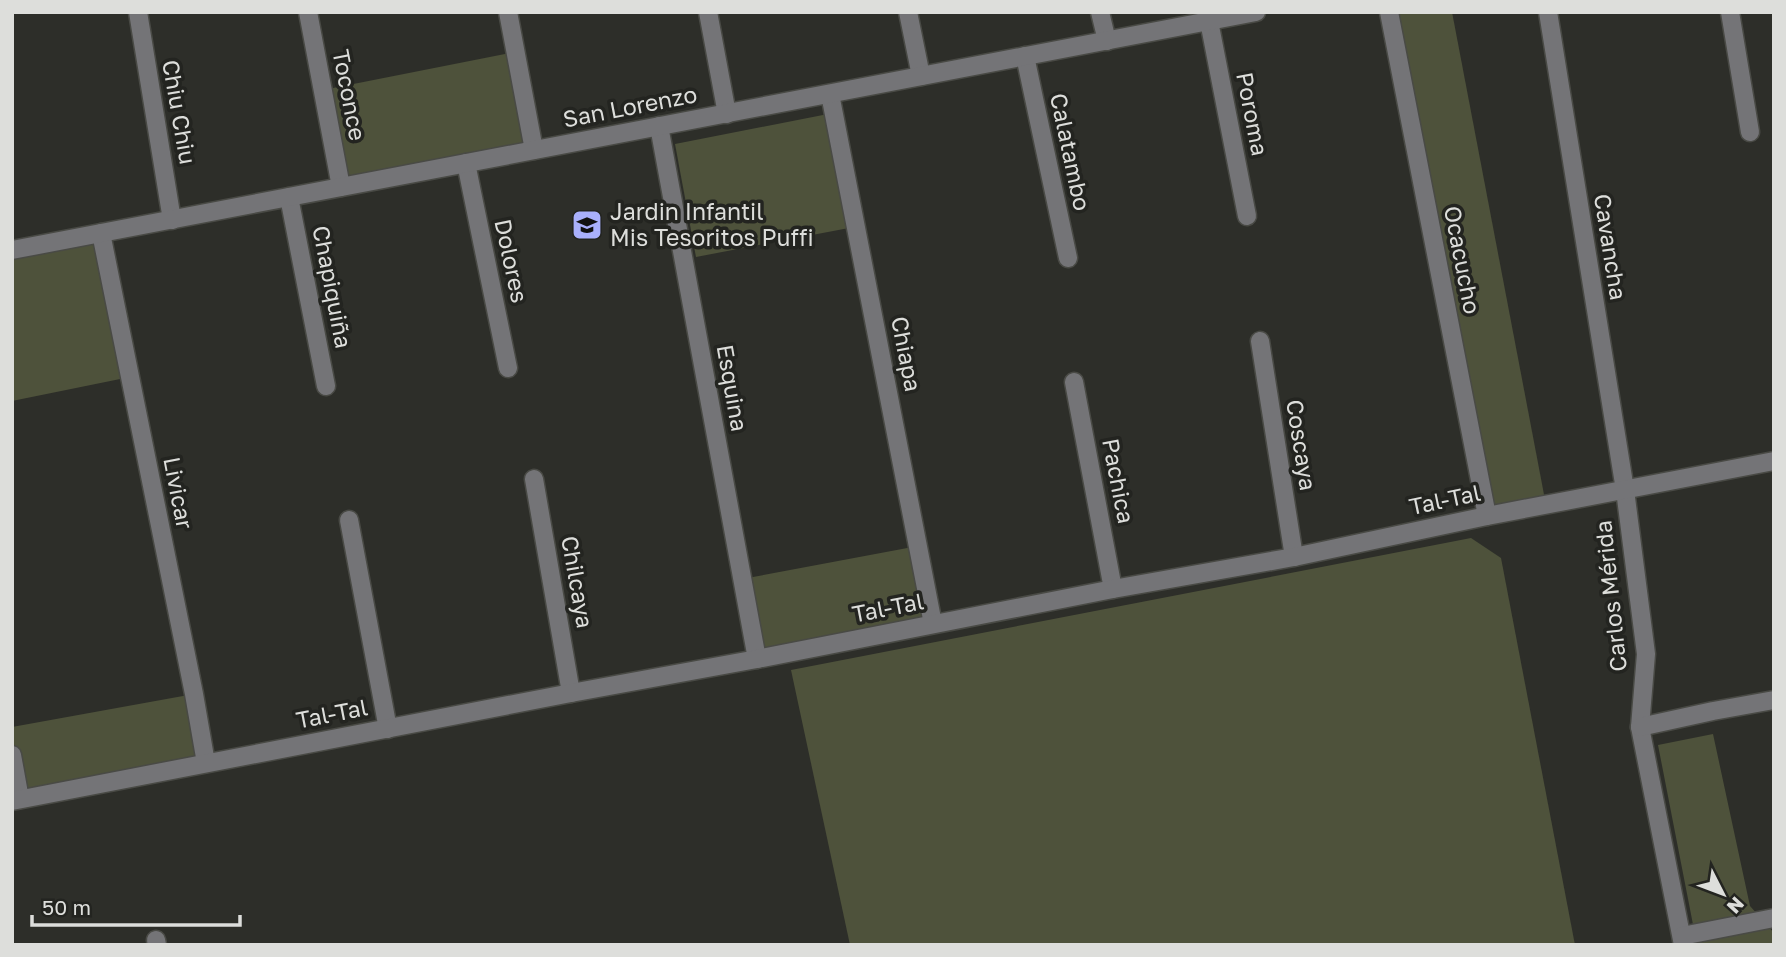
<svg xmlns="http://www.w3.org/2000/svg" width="1786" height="957" font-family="'Golos Text',sans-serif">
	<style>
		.green { fill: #4e523b }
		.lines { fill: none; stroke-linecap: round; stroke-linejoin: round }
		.minor-casing { stroke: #494a45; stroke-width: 21 }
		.minor { stroke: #747477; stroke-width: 18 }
		.labels { text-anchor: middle; stroke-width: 7; stroke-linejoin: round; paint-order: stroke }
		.street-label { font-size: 23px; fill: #dddedb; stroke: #232420 }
		.poi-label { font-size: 23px; fill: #dddedb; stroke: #232420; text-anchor: start }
	</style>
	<rect width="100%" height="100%" fill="#2d2e29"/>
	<g class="green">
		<polygon points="1389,12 1452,12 1546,505 1487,516"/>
		<polygon points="515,52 534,150 341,187 323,90"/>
		<polygon points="828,114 849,228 696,257 675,144"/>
		<polygon points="101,233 130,377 12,401 12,250"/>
		<polygon points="1471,538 1501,558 1575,945 850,945 791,670"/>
		<polygon points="918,546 933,624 757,659 742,579"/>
		<polygon points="194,694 206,763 20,799 12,755 12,727"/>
		<polygon points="1713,734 1750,906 1774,933 1774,945 1697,945 1658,745"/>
	</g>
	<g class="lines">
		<g class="minor-casing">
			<g id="minor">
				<polyline points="138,12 172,220"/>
				<polyline points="308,12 341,187"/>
				<polyline points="508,12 534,150"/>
				<polyline points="708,12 727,114"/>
				<polyline points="908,12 921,76"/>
				<polyline points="1100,12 1107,41"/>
				<polyline points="1389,12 1487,516"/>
				<polyline points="1548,12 1625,490 1646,654 1640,727 1683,945"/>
				<polyline points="1730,12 1750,132"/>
				<polyline points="1209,21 1247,216"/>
				<polyline points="1025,56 1068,258"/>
				<polyline points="830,94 933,624"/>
				<polyline points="659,126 757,659"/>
				<polyline points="466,163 508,368"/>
				<polyline points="289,197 326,386"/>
				<polyline points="101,233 194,694 206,763"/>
				<polyline points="12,250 1256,12"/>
				<polyline points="1260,341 1294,557"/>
				<polyline points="1074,382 1113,589"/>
				<polyline points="534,479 571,693"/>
				<polyline points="349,520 388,729"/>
				<polyline points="1640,727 1713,711 1774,700"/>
				<polyline points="12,755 20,799"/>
				<polyline points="12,801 571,693 757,659 1113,589 1294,557 1487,516 1774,461"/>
				<polyline points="1682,936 1774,918"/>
				<polyline points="156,940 157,945"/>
			</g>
		</g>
		<use href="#minor" class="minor"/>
	</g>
	<defs>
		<g id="school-square" transform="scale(1.575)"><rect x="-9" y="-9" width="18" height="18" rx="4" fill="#a9b0fc" stroke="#232420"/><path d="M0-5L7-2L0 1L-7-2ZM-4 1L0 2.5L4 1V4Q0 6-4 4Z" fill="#111"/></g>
	</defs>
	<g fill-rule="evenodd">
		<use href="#school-square" x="587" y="225"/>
	</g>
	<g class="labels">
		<g class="street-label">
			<text transform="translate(349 95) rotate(79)" y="8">Toconce</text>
			<text transform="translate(630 107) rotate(-11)" y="8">San Lorenzo</text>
			<text transform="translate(179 112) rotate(80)" y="8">Chiu Chiu</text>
			<text transform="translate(1252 114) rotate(79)" y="8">Poroma</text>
			<text transform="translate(1070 152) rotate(78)" y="8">Calatambo</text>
			<text transform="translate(1610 247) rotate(81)" y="8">Cavancha</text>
			<text transform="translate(1462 260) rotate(79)" y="8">Ocacucho</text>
			<text transform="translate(511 261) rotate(78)" y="8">Dolores</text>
			<text transform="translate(332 287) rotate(79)" y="8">Chapiquiña</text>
			<text transform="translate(906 354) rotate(79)" y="8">Chiapa</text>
			<text transform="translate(732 388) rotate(80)" y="8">Esquina</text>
			<text transform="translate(1301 445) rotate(81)" y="8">Coscaya</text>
			<text transform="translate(1118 481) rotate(79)" y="8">Pachica</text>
			<text transform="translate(178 493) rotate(79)" y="8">Livicar</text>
			<text transform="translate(1445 500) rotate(-12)" y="8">Tal-Tal</text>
			<text transform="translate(577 582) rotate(80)" y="8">Chilcaya</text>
			<text transform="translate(1611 596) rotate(-96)" y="8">Carlos Mérida</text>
			<text transform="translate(888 608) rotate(-11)" y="8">Tal-Tal</text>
			<text transform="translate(332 714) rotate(-11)" y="8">Tal-Tal</text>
		</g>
		<g class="poi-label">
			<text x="610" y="220">Jardin Infantil<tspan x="610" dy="26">Mis Tesoritos Puffi</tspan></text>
		</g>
	</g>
	<rect width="1786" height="957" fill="none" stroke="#dddedb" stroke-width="28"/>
	<g transform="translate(1723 894) rotate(132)" stroke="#232420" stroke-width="5" paint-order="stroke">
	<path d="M0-5L12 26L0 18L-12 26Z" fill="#dddedb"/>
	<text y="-10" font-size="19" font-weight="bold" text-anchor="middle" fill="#dddedb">N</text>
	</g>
	<path d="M32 915v10h208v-10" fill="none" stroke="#dddedb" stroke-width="3.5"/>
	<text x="42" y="915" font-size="21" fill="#dddedb" stroke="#232420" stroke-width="5" paint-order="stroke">50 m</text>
</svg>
